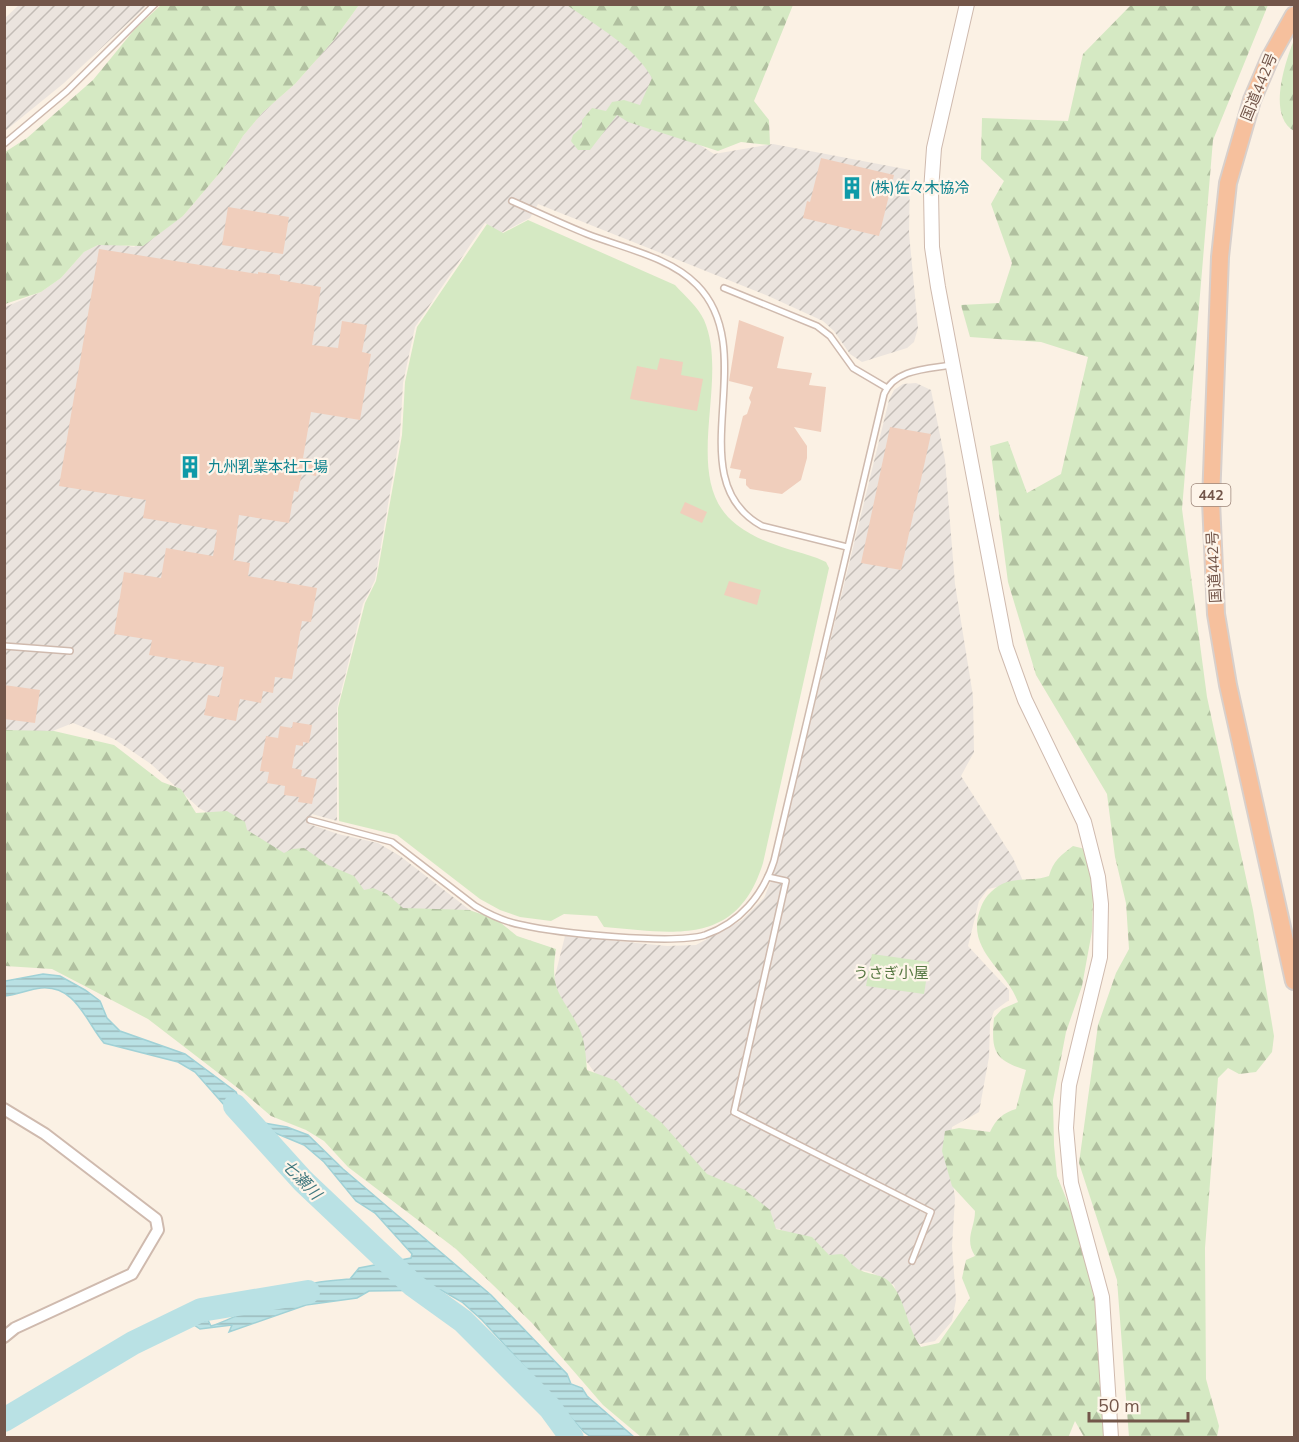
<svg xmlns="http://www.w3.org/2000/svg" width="1299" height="1442" font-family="'Nunito Sans','Noto Sans JP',sans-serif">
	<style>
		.industrial { fill: url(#industrial-furrows) }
		.forest { fill: url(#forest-firs) }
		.park { fill: #d5e9c3 }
		.water { fill: url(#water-rules); stroke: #a0d1d6; stroke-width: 1.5 }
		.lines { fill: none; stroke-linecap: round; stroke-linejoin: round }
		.river { stroke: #b9e1e4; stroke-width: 24 }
		.building { fill: #f0cebc }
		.service-casing { stroke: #cfbaae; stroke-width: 8 }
		.minor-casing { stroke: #cfbaae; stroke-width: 14 }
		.tertiary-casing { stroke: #cfbaae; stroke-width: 16 }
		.trunk-casing { stroke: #d8d0cc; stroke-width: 20 }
		.service { stroke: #fff; stroke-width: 5 }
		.minor { stroke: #fff; stroke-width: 10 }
		.tertiary { stroke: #fff; stroke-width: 14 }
		.trunk { stroke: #f6c09d; stroke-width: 16 }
		.labels { text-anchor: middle; stroke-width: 4.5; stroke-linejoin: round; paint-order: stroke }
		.shield { fill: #fef5ea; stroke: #9d867a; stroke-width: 1.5 }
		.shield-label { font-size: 14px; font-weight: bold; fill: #73564a }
		.street-label { font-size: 15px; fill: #73564a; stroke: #fef5ea }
		.culture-label { font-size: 15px; fill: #0d838f; stroke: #fef5ea; text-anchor: start }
		.park-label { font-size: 15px; fill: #567842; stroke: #fef5ea }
		.water-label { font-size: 16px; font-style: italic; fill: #42797f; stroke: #fef5ea }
	</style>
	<defs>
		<pattern id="industrial-furrows" width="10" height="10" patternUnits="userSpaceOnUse" patternTransform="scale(1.5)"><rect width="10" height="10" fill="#ebe4de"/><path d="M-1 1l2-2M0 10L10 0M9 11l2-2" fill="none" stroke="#c3bcb6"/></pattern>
		<pattern id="forest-firs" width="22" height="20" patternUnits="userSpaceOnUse" patternTransform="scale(1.5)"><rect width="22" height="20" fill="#d5e9c3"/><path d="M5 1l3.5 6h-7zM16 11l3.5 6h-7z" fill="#b1c0a0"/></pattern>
		<pattern id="water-rules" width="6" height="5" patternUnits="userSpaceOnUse" patternTransform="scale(1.5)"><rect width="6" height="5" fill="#b9e1e4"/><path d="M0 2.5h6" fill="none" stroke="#9bb9bb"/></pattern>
	</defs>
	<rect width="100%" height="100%" fill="#fbf1e4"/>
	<g class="industrial">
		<polygon points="19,5 19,4 147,5 64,83 5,131 5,18"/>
		<polygon points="359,5 579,5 659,73 640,106 714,154 773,144 910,170 909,233 918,328 914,342 907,348 862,362 850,354 834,331 823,321 766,295 538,204 530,218 501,233 485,223 415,327 403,383 400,435 375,580 363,604 337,708 337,821 312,814 309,824 338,834 378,843 400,856 475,914 442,958 289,859 199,808 151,764 114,739 73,723 45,734 5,730 5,307 41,292 61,278 84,252 98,245 107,243 134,247 183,216 223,169 243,136 263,112 295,84 333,41"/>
		<polygon points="916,383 931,390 945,460 955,584 973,696 974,752 961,776 1013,858 1023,881 988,889 979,901 968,946 1009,990 1009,1000 994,1011 990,1023 989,1057 979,1112 952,1127 949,1154 955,1198 952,1246 956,1300 952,1321 935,1341 920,1344 911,1340 894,1285 871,1272 838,1265 780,1229 759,1227 595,1073 581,1054 559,1008 553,984 565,936 667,946 696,945 742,920 764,898 773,876 889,400 894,390 903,384"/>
	</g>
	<g class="forest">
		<polygon points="162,4 359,5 333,41 295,84 263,112 243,136 223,169 183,216 143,246 98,245 84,252 61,278 41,292 5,304 5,152 27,138 93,80 134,30"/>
		<path d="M567 5H793L754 101 769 120 770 145 741 142 718 151 628 122 617 115 590 150H578L571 141 573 135 582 127V120L592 108 606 111 612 102 624 100 640 105 652 78C634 46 596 26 567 5Z"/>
		<polygon points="1131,5 1268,5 1213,140 1182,509 1207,697 1253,910 1274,1036 1272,1052 1256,1072 1239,1074 1228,1068 1218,1078 1205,1248 1206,1379 1219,1426 1217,1437 1129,1437 1117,1280 1079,1163 1098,1025 1116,973 1129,949 1126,903 1115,857 1107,794 1036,675 1008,582 990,446 1008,441 1027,493 1061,474 1088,357 1041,342 970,337 961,305 999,303 1012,263 991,204 1004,181 981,159 982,118 1068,121 1083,54"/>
		<path d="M1294 40V131C1267 116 1285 62 1294 40Z"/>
		<path d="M4 730 54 731 114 745 162 782 181 789 196 813 227 811 245 822 247 830 284 853 292 849 304 848 328 865 354 876 364 890 373 888 387 894 403 908 469 910 496 919 517 936 556 949C549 992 562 994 579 1028 585 1040 586 1057 587 1070L617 1081 636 1102 662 1123 707 1174 745 1190 770 1210 776 1229 812 1237 829 1255 842 1254C848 1259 854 1268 860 1270 872 1276 884 1273 893 1286 907 1305 907 1328 921 1347L939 1343 970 1298 962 1278 966 1260 975 1256C964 1239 975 1228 975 1211L952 1186 942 1151 945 1131 959 1128 990 1132C996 1119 1003 1113 1016 1109L1026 1070C994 1060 991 1051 994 1018L1002 1009 1018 1002C1005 967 964 949 981 907 985 896 995 886 1007 882 1021 878 1034 881 1049 876 1053 861 1061 855 1073 846L1085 849 1094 862 1092 931 1082 986 1066 1032 1053 1100 1054 1145 1057 1176 1075 1220 1092 1283 1099 1334 1104 1437H1084L1075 1421 1068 1438 641 1437 603 1405 532 1323 456 1249 348 1167 324 1141 306 1130 271 1116 243 1092 148 1019 52 969 5 966Z"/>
	</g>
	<g class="park">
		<path d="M528 220 675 285C685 296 698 307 704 320 731 381 678 481 737 525 760 543 790 549 817 558L826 562 829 568 763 863C737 947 675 933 604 927L597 916 564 914 551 921 520 917 500 910 480 899 397 835 339 821 338 708 365 603 376 581 402 435 405 382 417 327 487 224 503 233Z"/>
		<polygon points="872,954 929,962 924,994 866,986"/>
	</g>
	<path class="water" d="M43 974 60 976 85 990 100 1001 107 1018 120 1031 185 1054 236 1092 239 1099 234 1103 264 1123 287 1127 308 1135 343 1169 491 1295 567 1374 571 1384 582 1388 587 1396 634 1437H591L584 1432 482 1320 462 1302 441 1290 369 1291 357 1298 306 1305 229 1332 232 1325 200 1329 191 1323 171 1333 172 1326 183 1321 188 1314 183 1313 167 1323 162 1321C170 1310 183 1310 194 1305L199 1322 208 1320 211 1326C239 1317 262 1302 289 1290 308 1282 330 1281 350 1279L359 1268 411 1258 412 1254 375 1213 356 1201 324 1162 304 1145 268 1130 249 1127 232 1114 195 1072 178 1062 104 1043C86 1022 76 985 41 988 29 989 17 995 5 996V981Z"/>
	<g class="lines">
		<g class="river">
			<polyline points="235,1106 303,1181 413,1285 463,1321 550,1408 572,1438"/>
			<polyline points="4,1420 133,1343 201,1310 308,1292"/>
		</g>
	</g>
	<g class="building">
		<polygon points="821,158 894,175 879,236 803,218 807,201 810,202"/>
		<polygon points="228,207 289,217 283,254 222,245"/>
		<polygon points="99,249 258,274 258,272 280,275 280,280 321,287 312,345 338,348 342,321 367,325 362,352 371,354 360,420 311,412 303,458 318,460 316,476 302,473 298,492 294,491 289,523 239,515 233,560 250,563 248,576 317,588 311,622 302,621 292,679 275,677 273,693 263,691 261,703 240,699 236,721 204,715 208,695 219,697 224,667 149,655 152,640 114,634 124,572 161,578 166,548 213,556 217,530 143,518 146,500 59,486"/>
		<polygon points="739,320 784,337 777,368 812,373 809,385 826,387 821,432 794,427 807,446 807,458 801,480 782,494 750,489 746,485 746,479 739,478 741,470 730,468 743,416 747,414 751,402 749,398 753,387 729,381"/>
		<polygon points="660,358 683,362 681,375 703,379 697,411 630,399 637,366 657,370"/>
		<polygon points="890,427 931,434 901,570 861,563"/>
		<polygon points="685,502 707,512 702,523 680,513"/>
		<polygon points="729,581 761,590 757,605 724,595"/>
		<polygon points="4,685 40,690 35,723 4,719"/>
		<polygon points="293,722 312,725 309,743 303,742 303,746 296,745 292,768 302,770 301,776 317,779 312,804 298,802 299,797 284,795 285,786 267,783 269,772 260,771 266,736 278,738 280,726 292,728"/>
	</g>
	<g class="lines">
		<g class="service-casing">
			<g id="service">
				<polyline points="4,144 67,91 155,4"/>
				<path d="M512 201C537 212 562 224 587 234 623 248 670 257 697 285 764 353 676 479 762 526L847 547"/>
				<polyline points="724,288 817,326 830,336 853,368 887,388"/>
				<polyline points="4,646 70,651"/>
				<path d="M310 820 392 842 475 906C490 915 505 922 522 925 557 933 673 945 705 935 740 923 763 895 774 861L884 394C895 369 927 369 951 365"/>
				<polyline points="768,877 786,881 734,1112 931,1212 912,1261"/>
			</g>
		</g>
		<g class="minor-casing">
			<polyline id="minor" points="4,1109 45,1134 156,1219 158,1230 132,1274 15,1328 4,1337"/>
		</g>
		<g class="tertiary-casing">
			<polyline id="tertiary" points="967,4 934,148 931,191 932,247 938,287 1006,647 1025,700 1084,822 1098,877 1101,904 1100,957 1069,1085 1066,1128 1071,1183 1102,1297 1111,1438"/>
		</g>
		<g class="trunk-casing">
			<polyline id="trunk" points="1294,15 1270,58 1252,100 1228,183 1220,257 1211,501 1216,614 1228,685 1294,981"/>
		</g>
		<use href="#service" class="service"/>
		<use href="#minor" class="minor"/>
		<use href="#tertiary" class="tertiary"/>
		<use href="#trunk" class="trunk"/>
	</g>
	<defs>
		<g id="building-bare" transform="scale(1.8)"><path d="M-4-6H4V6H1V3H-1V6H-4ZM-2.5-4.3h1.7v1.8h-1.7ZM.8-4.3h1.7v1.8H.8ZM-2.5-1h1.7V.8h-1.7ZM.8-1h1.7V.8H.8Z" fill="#0f9aa8" stroke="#fef5ea" stroke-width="2.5" paint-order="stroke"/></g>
	</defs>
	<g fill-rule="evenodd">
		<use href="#building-bare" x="852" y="188"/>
		<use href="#building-bare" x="190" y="467"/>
	</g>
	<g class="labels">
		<rect class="shield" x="1191.5" y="484" width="39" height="22" rx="4.5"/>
		<g class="shield-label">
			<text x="1211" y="500">442</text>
		</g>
		<g class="street-label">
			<text transform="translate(1259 87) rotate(-68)" y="5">国道442号</text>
			<text transform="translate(1214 567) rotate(-93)" y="5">国道442号</text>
		</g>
		<g class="culture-label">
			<text x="870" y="193">(株)佐々木協冷</text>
			<text x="208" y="472">九州乳業本社工場</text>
		</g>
		<g class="park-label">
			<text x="891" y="978">うさぎ小屋</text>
		</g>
		<g class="water-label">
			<text transform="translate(302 1179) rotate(46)" y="6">七瀬川</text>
		</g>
	</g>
	<rect width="1299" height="1442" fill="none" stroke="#73564a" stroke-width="12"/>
	<path d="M1089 1412v9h99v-9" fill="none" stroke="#73564a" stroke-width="3"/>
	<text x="1098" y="1412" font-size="18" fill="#73564a" stroke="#fef5ea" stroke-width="4.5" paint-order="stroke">50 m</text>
</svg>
